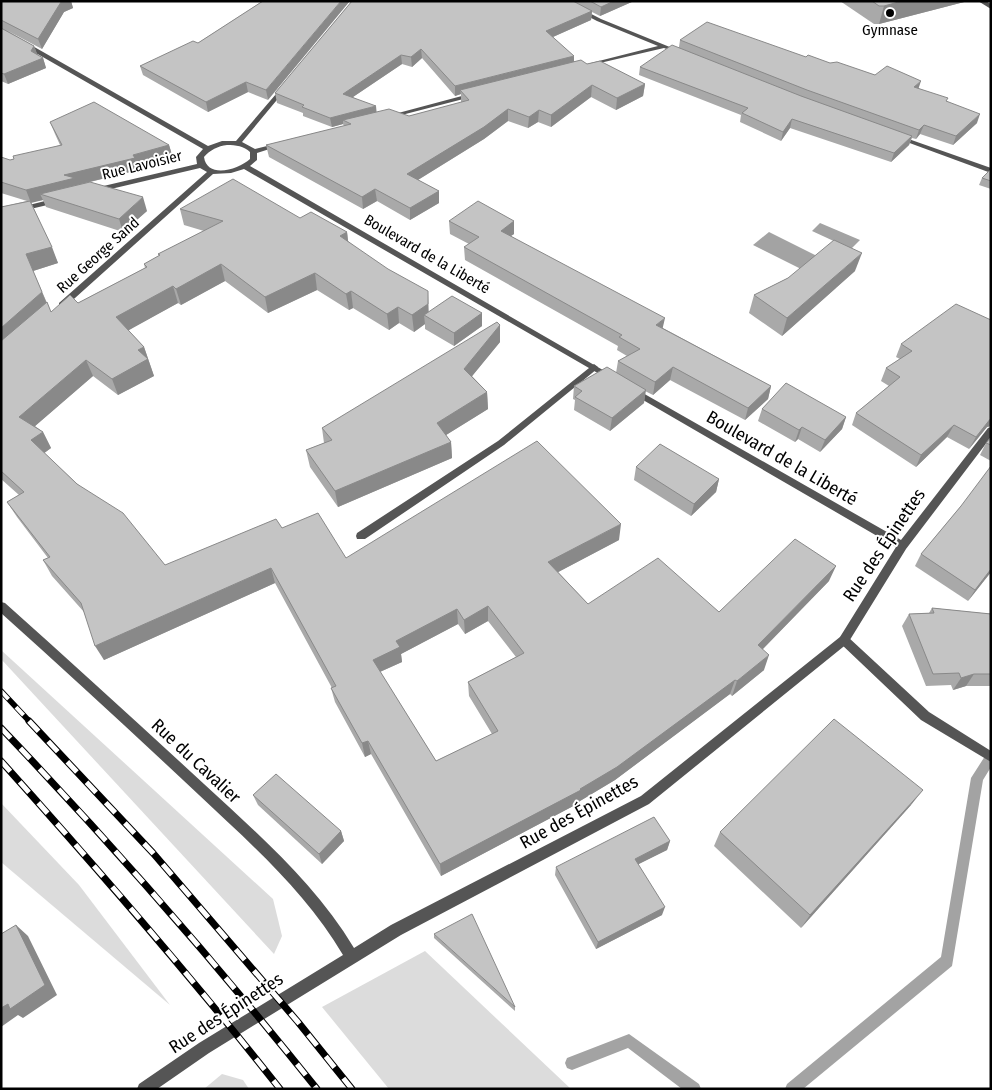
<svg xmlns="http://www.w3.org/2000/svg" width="992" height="1090" font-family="'Fira Sans Condensed',sans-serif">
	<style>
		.green { fill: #dcdcdc }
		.water { fill: #a3a3a3 }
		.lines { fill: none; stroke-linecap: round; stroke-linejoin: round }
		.stream { fill: #a3a3a3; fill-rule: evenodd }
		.service { fill: #555; fill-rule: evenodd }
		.pedestrian { fill: #555; fill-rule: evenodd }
		.minor { fill: #555; fill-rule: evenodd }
		.rail-far1-casing { stroke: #000; stroke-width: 5.5 }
		.rail-casing { stroke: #000; stroke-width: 7 }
		.rail-far1 { stroke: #fff; stroke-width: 4; stroke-dasharray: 11; stroke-linecap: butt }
		.rail { stroke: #fff; stroke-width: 5; stroke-dasharray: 14; stroke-linecap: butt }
		.wall { fill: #a9a9a9; fill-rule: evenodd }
		.shaded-wall { fill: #898989 }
		.building { fill: #c4c4c4; stroke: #898989; fill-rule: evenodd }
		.poi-dot { fill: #000; stroke: #fff; stroke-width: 2 }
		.labels { text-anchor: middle; stroke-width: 4; stroke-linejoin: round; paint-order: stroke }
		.far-poi-label { font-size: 15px; fill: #000; stroke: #fff }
		.far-street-label { font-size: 15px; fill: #000; stroke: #fff }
		.street-label { font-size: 18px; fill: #000; stroke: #fff }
	</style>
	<rect width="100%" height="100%" fill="#fff"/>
	<g class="green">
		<polygon points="1,650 273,899 282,936 274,954 1,659"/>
		<polygon points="1,803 79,885 170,1005 1,862"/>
		<polygon points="425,951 571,1089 389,1089 322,1007"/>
		<polygon points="222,1074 243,1080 249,1089 204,1089"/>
	</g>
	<g class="water">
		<polygon points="820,223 860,240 851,249 812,231"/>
		<polygon points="769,232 817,256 801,269 753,245"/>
	</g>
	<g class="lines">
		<g class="stream">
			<polygon points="991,752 991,767 983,780 952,966 803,1089 785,1089 787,1084 941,957 971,778 987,753"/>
			<polygon points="629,1034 699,1084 701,1089 682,1089 628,1048 572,1070 567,1068 565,1063 567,1058"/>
		</g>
		<g class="service">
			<polygon points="978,1 986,1 991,4 991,9"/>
			<polygon points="594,364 598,367 597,369 504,445 365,539 357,539 356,536 357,533 498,441"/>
		</g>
		<polygon class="pedestrian" points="844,635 848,637 929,712 991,751 991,762 921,720 840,643 839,640 840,637"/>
		<g class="minor">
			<polygon points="558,1 566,1 601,19 682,52 679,54 664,48 587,66 587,64 658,46 597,21"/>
			<path d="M1 28 208 146 222 141H236L282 87H286V89L242 142 255 149 279 143 282 145 257 153V160L250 166 615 377 611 380 608 379 244 169 231 173 213 174 65 307H59V303L207 172 200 168 98 192 94 190 95 188 197 164 196 157 203 149 1 33ZM227 145C236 145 244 146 250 152V159C238 170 207 179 204 157 210 150 218 146 227 145Z"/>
			<polygon points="473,93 475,94 475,96 390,118 387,116"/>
			<polygon points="896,136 900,136 991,168 991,173 896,138"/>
			<polygon points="57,198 61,200 60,202 1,216 1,212"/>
			<path d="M634 388 901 540 988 428 991 427V437L906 549 848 643 649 804 401 935 209 1053 157 1089H137L139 1084 199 1043 343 955C306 892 252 845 199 795 134 734 68 673 1 613V602L5 603C72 663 138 723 204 784 259 835 315 883 354 948L391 925 641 796 840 637 896 547 631 393 630 391 631 389Z"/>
		</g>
		<g class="rail-far1-casing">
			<polyline id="rail-far1" points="1,691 30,722"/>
		</g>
		<g class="rail-casing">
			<g id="rail">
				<polyline points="29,721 153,853 298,1022 352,1089"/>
				<path d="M1 728C112 844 217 964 317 1089"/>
				<path d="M1 761C97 868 191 976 280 1089"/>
			</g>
		</g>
		<use href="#rail-far1" class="rail-far1"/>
		<use href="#rail" class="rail"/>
	</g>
	<g class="wall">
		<polygon points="1,1 71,1 73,8 64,12 42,49 6,30 34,46 37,54 43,58 46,68 8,84 1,81"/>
		<polygon points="263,1 268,100 248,92 208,112 143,75 140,66 198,43"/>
		<path d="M352 1H634L600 16 592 12 591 20 553 37 574 61 587 64 645 84 643 96 616 110 591 97 551 127 538 122 528 128 508 121 484 139 418 180 439 191V203L410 220 377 201 363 209 269 157 266 145 344 126 343 124 332 127 303 116V113L277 103 275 93ZM422 58 455 96 461 94V103L409 116 376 112 353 97 402 64 412 67Z"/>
		<polygon points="840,1 968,1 879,24 874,24"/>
		<polygon points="680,40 806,57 875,75 918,88 947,101 977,123 953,145 920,134 916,139 912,138 909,145 891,162 790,128 781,141 740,122 741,115 639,75 640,67 679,47"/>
		<path d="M50 122 169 145 173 158 138 167V170L86 183 147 211 123 232 46 207 43 200 31 202 58 263 33 271 51 312 78 303 145 268 144 264 159 256 158 254 204 231 184 225 180 209 300 218 347 232 348 241 429 312 482 313V326L454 346 425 329V324L414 332 399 323 389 330 353 308 349 310 317 290 268 313 225 281 181 305 178 303 128 330 144 347 154 376 118 395 93 376 35 426 43 432 51 448 44 453 165 565 282 528 346 558 619 540 558 572 588 604 719 612 829 581 763 649 764 670 732 696 730 694 615 780 580 801 579 803 441 876 371 754 365 757 335 702 331 688H332L275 583 104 660 84 612 52 576 43 560 48 558 17 517 7 502 19 495 1 479V207L27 201 1 193V157L10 160 60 145 55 134ZM488 621 516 657 468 682 469 696 492 734 436 761 380 672 402 662 401 654 458 624 465 634Z"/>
		<polygon points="991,169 991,189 979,185 982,178"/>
		<polygon points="449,221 514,221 514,234 511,236 663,328 771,386 768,399 745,420 670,380 653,395 645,391 644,403 610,431 574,410 575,400 573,399 574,386 616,373 618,361 627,356 617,350 618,346 465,260 464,247 469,244 450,234"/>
		<polygon points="855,271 782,336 749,313 754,295 788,278"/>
		<polygon points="991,320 991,426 987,427 969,449 947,437 916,467 852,425 856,413 889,386 881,381 886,368 900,359 896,357 901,344"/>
		<polygon points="500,325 500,342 472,376 487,392 488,409 446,435 451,442 452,458 338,507 310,467 306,450 324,443 322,428"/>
		<polygon points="762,409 846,417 842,429 820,452 798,439 795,442 758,421"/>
		<polygon points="991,437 991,461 980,455 986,443"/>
		<polygon points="636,467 719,479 716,492 691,516 634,480"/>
		<polygon points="961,506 991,572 968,601 915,566 921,554"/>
		<polygon points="932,608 991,614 991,686 966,686 953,690 951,685 926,686 902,626 909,614 929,613"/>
		<polygon points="253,795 341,831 344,841 322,864 258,805"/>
		<polygon points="911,805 801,928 714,846 720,832"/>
		<polygon points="670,841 667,850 638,864 662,915 596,949 555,875 556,867"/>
		<polygon points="434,934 515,1007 515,1011 434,938"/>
	</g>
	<g class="shaded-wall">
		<polygon points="63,1 71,1 73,8 64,12 42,49 38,39 61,2"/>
		<polygon points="341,1 350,1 268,100 266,90"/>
		<polygon points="614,1 634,1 600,16 601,7"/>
		<polygon points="902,1 968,1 879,24 884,6"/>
		<polygon points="592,11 591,20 546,40 546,31"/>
		<polygon points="34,46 38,56 31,51"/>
		<polygon points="421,49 422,58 412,67 411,57"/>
		<polygon points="401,55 402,64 344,103 343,94"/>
		<polygon points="574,56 574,65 460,90 461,94 455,96 455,86"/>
		<polygon points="43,58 46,68 8,84 4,74"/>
		<polygon points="921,81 918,90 914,87"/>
		<polygon points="246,82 248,92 208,112 206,102"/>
		<polygon points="645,84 643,96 616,110 617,98"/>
		<polygon points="592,85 591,97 551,127 551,115"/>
		<polygon points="376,106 377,116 343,120 343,124 332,127 330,118"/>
		<polygon points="508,109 508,121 484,139 408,186 407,174"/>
		<polygon points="539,110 538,122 528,128 529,117"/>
		<polygon points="980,114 977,123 953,145 956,136"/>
		<polygon points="792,119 790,128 781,141 783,132"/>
		<polygon points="924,125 920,134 916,139 919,130"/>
		<polygon points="912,136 909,145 891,162 894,153"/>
		<polygon points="169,145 173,158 138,167 138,170 40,194 43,200 31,203 26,190 64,175"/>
		<polygon points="375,189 377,201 363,209 362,197"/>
		<polygon points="439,191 439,203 410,220 410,208"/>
		<polygon points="143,197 147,211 123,232 119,219"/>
		<polygon points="514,221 514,234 500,243 501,231"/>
		<polygon points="347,232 349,249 340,236"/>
		<polygon points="52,247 58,263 33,271 26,254"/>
		<polygon points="862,253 855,271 782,336 787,318"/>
		<polygon points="221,264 225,281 181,305 176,289"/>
		<polygon points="315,273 317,290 268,313 265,297"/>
		<polygon points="173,286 178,303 122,334 116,317"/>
		<polygon points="351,291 353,308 349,310 346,294"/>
		<polygon points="428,291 429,321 429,318 424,315 425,324 414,332 412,315"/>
		<polygon points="42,292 49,309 1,351 1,328"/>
		<polygon points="398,307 399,323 389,330 387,314"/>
		<polygon points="482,313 482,326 454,346 454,333"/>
		<polygon points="665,318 662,331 656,325"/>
		<polygon points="500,325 500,342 464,386 464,369"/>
		<polygon points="144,347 154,376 118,395 112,379 138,350"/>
		<polygon points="86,360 93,376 27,433 19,417"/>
		<polygon points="673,367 670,380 653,395 655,382"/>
		<polygon points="771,386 768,399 745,420 748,408"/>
		<polygon points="646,390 644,403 610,431 612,418"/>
		<polygon points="487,392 488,409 438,440 437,423"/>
		<polygon points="846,417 842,429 820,452 825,440"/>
		<polygon points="991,418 991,426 987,427 969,449 976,437"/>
		<polygon points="954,425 947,437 916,467 921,455"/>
		<polygon points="802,427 798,439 795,442 799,430"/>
		<polygon points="43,432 51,448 39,457 31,440"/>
		<polygon points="451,442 452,458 338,507 335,491"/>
		<polygon points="719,479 716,492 691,516 694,504"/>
		<polygon points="621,524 619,540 547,578 548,562"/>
		<polygon points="836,566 829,581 753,659 758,645"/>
		<polygon points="271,568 275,583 104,660 95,646"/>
		<polygon points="991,569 991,572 968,601 975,590"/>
		<polygon points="488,606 488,621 465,634 464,620"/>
		<polygon points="457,609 458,624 401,654 402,662 375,674 373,660 396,641"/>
		<polygon points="769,655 764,670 732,696 737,681"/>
		<polygon points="974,674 966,686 953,690 961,678"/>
		<polygon points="735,680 730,694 615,780 580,801 579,803 441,876 440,864 580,789"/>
		<polygon points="368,741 371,754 365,757 362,743"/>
		<polygon points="923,790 911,805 801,928 810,915"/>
		<polygon points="341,831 344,841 322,864 319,854"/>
		<polygon points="670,841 667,850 633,867 635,859"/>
		<polygon points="665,907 662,915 596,949 598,942"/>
		<polygon points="16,925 28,936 57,995 23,1018 18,1015 1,1027 1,1008"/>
	</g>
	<g class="building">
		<polygon points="1,1 63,1 61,2 38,39 1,20"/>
		<polygon points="263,1 341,1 266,90 246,82 206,102 140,66 193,41 198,43"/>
		<polygon points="352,1 573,1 592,11 546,31 574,56 455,86 421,49 411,57 401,55 343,94 376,106 330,118 302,107 304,105 275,93"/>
		<polygon points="590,1 614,1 601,7"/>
		<polygon points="872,1 902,1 884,6 879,6"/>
		<polygon points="707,22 806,57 808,55 830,63 837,62 875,75 887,66 921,81 914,87 948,98 946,101 980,114 956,136 924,125 919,130 807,90 680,40"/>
		<polygon points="1,28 34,46 31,51 43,58 4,74 1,73"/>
		<polygon points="672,45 801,96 912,136 894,153 792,119 783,132 742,113 748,108 640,67"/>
		<polygon points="581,60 587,64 600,61 645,84 617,98 592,85 551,115 539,110 529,117 508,109 484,127 407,174 439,191 410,208 375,189 362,197 266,145 351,124 343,120 389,109 409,116 469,100 460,90"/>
		<polygon points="94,102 169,145 133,155 135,158 64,175 75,178 26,190 1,182 1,157 10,160 14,159 13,156 62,145 50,122"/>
		<polygon points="991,169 991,181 982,178"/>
		<path d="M233 179 300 218 311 212 347 232 340 236 388 269 428 291V304L412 315 398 307 387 314 351 291 346 294 315 273 265 297 221 264 176 289 173 286 116 317 144 347 138 350 148 359 112 379 86 360 19 417 43 432 31 440 77 484 123 513 165 565 276 519 282 528 318 513 346 558 537 441 621 524 548 562 588 604 658 558 719 612 795 539 836 566 758 645 769 655 737 681 735 680 617 767 580 789 581 790 440 864 368 741 362 743 331 688 336 686 271 568 95 646 81 603 43 560 50 557 7 502 24 492 1 471V341L47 302 51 312 70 295 78 303 147 267 144 264 160 255 158 254 223 221 180 209ZM488 606 524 653 468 682 498 731 436 761 373 660 400 647 396 641 457 609 464 620Z"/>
		<polygon points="90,182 143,197 119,219 40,194"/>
		<polygon points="30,201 52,247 26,254 42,292 1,328 1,207"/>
		<polygon points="478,201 514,221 501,231 665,318 656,325 771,386 748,408 673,367 655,382 618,361 640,349 619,337 622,335 464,247 479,237 449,221"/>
		<polygon points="834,240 862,253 787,318 754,295 788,278"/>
		<polygon points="452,296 482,313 454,333 424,315"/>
		<polygon points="956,304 991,320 991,418 976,437 954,425 921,455 856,413 900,377 886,368 912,351 901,344"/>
		<polygon points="497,322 500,325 464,369 487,392 437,423 451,442 335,491 306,450 332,440 322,428"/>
		<polygon points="607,367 646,390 612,418 575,397 582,391 574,386"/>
		<polygon points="786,383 846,417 825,440 802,427 799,430 762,409"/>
		<polygon points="991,437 991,445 986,443"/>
		<polygon points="660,444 719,479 694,504 636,467"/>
		<polygon points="991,466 991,569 975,590 921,554 961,506"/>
		<polygon points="932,608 991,614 991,674 974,674 961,678 959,673 933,674 909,614 934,613"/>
		<polygon points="834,719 923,790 810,915 720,832"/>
		<polygon points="276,774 341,831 319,854 253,795"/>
		<polygon points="654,817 670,841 635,859 665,907 598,942 556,867"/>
		<polygon points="472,914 515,1007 434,934"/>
		<polygon points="16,925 45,985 10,1009 8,1004 1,1008 1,934"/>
	</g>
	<circle class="poi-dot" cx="890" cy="13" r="5"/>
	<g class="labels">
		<g class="far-poi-label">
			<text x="890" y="35">Gymnase</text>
		</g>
		<g class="far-street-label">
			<text transform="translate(142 165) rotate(-14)" y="5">Rue Lavoisier</text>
			<text transform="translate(427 254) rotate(30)" y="5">Boulevard de la Liberté</text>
			<text transform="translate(98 255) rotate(-42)" y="5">Rue George Sand</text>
		</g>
		<g class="street-label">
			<text transform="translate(782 458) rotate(30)" y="6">Boulevard de la Liberté</text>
			<text transform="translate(884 545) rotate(-56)" y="6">Rue des Épinettes</text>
			<text transform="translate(196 761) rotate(43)" y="6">Rue du Cavalier</text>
			<text transform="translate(579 812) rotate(-29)" y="6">Rue des Épinettes</text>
			<text transform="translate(226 1013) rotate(-33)" y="6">Rue des Épinettes</text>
		</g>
	</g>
	<rect width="992" height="1090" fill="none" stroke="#000000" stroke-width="5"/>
</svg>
